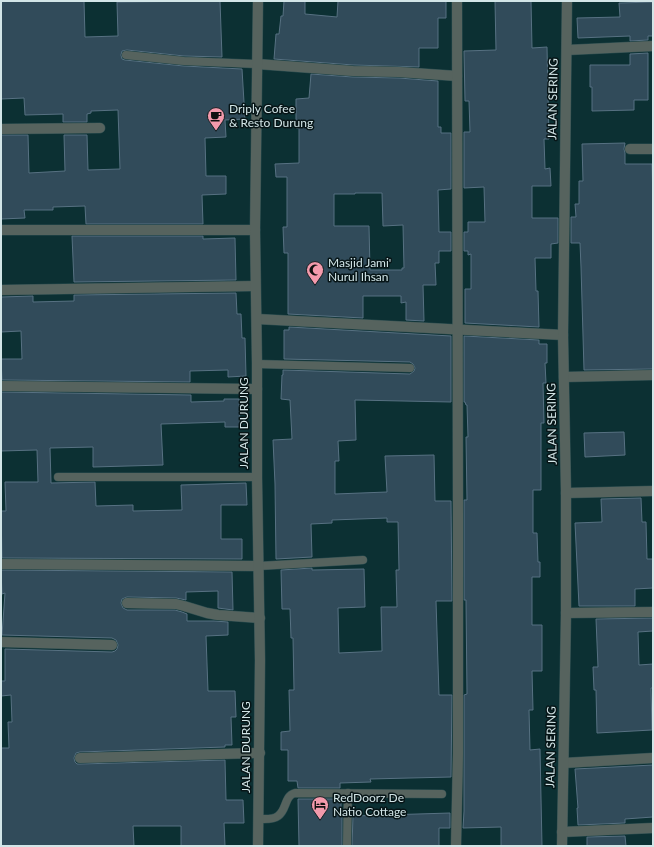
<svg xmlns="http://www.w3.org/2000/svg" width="654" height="847" font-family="Lato,sans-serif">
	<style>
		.building { fill: #314b5a; stroke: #577182; fill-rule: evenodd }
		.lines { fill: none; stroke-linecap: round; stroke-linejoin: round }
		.service-casing { stroke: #2c4d50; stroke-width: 9 }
		.minor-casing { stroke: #2c4d50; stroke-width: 11 }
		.tertiary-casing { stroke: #2c4d50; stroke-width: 11 }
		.service { stroke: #56635e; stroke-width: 8 }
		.minor { stroke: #56635e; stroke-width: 10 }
		.tertiary { stroke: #56635e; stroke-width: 10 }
		.labels { text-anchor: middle; stroke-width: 3; stroke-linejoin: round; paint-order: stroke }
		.street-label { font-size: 12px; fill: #d2e5e7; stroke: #071517 }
		.poi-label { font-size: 12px; fill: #d2e5e7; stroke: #071517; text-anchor: start }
	</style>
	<rect width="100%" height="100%" fill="#0c3033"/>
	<g class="building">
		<polygon points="1,1 84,1 85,37 118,36 117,2 220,1 222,57 184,56 127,50 122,51 121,55 122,59 125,60 184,66 242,69 245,119 225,120 226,137 205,138 206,176 226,176 226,194 202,195 203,224 86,224 85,206 53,207 53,210 24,210 25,218 1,219 1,135 28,135 29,173 65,171 64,135 87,135 88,170 120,169 118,110 91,111 91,113 87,114 87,122 63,122 63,114 25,115 24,98 1,99"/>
		<polygon points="284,1 305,1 305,14 337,17 338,1 446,1 446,18 438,18 438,48 419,48 419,67 353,65 274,59 276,34 279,34 281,16 283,16"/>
		<polygon points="495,1 531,1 532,48 547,47 549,139 544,139 545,169 550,168 551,186 532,186 532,218 558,218 558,243 551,244 551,258 535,258 536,291 538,291 539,327 465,323 465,289 471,289 471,254 468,255 468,251 464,251 464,232 468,232 468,222 485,222 484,187 464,188 464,132 470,132 469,101 465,101 464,51 496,50"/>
		<polygon points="653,2 653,36 648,36 648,40 630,41 630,36 578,38 577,18 620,17 619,3"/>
		<polygon points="648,53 648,100 634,100 634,110 592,111 592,87 590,87 590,65 630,65 630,54"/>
		<path d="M311 74 353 77 399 78 438 81V127H441V133H451V189L438 190 439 232H451V251H439V263H435L436 285H423L424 321 406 320V302L401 303V296H363V318L288 314V253H284L283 227H287V177H276L275 164 299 163V128H296V99L309 98ZM355 193H382L383 226 403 225 404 268H402V270H370L369 226H334V194H355Z"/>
		<polygon points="625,143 624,149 625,153 625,164 652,164 653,202 653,369 584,370 581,267 580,243 571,243 571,217 576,217 575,204 579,204 579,181 583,181 582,144"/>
		<polygon points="72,236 203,236 203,239 235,238 236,280 74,282"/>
		<polygon points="236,293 237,314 241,314 242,338 245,338 246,376 228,377 228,370 190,371 190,382 2,380 1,359 22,359 21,331 1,332 1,297 33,296 33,302 74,301 74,295"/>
		<polygon points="289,327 451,336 451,402 355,400 356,440 338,441 339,461 335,461 335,494 387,492 385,456 434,455 435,501 451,501 452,601 436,601 439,695 452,695 451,777 370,779 371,782 340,783 340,788 298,788 297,781 288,781 288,750 281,750 281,732 290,731 289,690 294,690 293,638 291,638 290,609 282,609 281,570 312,568 312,570 364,569 365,607 338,608 339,653 382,651 381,607 397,607 396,570 399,570 398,522 387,522 387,518 332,520 332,523 311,524 312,557 276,559 275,484 273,440 292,439 290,400 281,399 282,375 283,375 283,370 410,374 414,371 415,368 413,364 410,362 284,359 284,330 289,330"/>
		<polygon points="464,336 539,340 539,344 547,344 547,363 545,363 546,383 543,383 544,423 541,423 541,490 533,490 533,533 537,533 538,562 540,562 540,577 532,577 532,625 542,625 542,671 532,671 533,710 529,710 530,750 540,749 542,846 501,846 501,827 463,828 464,811 464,695 467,694 466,600 464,600 464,500 467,500 466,437 468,437 467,405 466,405 465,402 464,402"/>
		<polygon points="1,392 191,395 191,402 224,401 224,399 239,399 240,427 225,427 225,422 161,424 163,465 93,467 93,447 50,448 51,483 95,482 96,506 133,505 133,511 182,510 181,485 246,483 247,505 221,505 221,539 242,539 242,559 2,558 1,511 6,511 5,482 38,482 37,450 1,451"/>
		<polygon points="624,432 625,455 585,457 584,433"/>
		<polygon points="641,498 642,522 646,522 647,559 653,559 653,588 635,589 635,606 579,606 575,523 602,522 601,499"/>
		<polygon points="1,570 232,572 233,610 218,608 218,591 186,592 186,600 176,598 127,597 122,599 121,603 123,608 127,610 175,610 182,612 187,614 187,621 214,621 228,622 228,635 206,636 208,691 235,691 236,717 231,717 232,745 225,745 225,747 80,752 76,753 74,758 75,762 77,764 80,764 225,760 226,800 243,800 244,823 224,823 225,846 181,846 181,826 133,826 134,846 1,846 1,748 9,748 8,722 12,722 11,695 1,696 1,681 5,681 5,649 112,652 115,651 117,649 118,645 116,640 112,638 2,635 5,593 2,594"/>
		<polygon points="653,618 653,631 638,632 639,665 653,664 653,688 651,688 652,730 597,733 596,690 594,690 593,667 598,667 596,619"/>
		<polygon points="653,765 653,817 625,819 625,823 578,825 577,808 578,808 575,769"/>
		<polygon points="298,799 341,799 341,816 342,816 342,846 299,846"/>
		<polygon points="450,813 450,828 439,828 439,846 352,846 353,816"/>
		<polygon points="625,836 626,846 587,846 587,837"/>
	</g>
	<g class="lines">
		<g class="service-casing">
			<g id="service">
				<polyline points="126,55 184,61 257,64"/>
				<polyline points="257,364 410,368"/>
				<polyline points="58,477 257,477"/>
				<polyline points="259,566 363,560"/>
				<path d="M259 819C265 819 273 820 278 816 287 810 284 796 295 793L442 794"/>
				<polyline points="347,846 348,793"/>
			</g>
		</g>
		<g class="minor-casing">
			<g id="minor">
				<polyline points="567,50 653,46"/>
				<polyline points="257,64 353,71 399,72 457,76"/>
				<polyline points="1,129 100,128"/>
				<polyline points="630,149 653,149"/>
				<polyline points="1,230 255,230"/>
				<polyline points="1,290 255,286"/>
				<polyline points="257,319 563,335"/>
				<polyline points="564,377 653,375"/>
				<polyline points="1,386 257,389"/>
				<polyline points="566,493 653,491"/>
				<polyline points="1,564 259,566"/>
				<polyline points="127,603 176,604 184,606 207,613 218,615 260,618"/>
				<polyline points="566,613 653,612"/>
				<polyline points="1,642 112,645"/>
				<polyline points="80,758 260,753"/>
				<polyline points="564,763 653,758"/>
				<polyline points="562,832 653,828"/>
				<polyline points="456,846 458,753 458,513 457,1"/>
				<polyline points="562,846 566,613 566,493 563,335 567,1"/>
			</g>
		</g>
		<g class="tertiary-casing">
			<polyline id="tertiary" points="258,1 255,230 257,364 257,477 260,660 258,846"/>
		</g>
		<use href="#service" class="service"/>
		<use href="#minor" class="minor"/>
		<use href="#tertiary" class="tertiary"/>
	</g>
	<defs>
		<g id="cafe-pin" transform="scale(0.9)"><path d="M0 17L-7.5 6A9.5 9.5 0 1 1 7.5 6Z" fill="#f39aac" stroke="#071517"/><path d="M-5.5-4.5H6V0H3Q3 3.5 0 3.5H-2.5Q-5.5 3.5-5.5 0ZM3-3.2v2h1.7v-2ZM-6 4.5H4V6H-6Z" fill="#111"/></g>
		<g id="mosque-pin" transform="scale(0.9)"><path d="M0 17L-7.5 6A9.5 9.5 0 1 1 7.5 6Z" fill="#f39aac" stroke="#071517"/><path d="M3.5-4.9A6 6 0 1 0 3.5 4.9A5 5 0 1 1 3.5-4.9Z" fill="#111"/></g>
		<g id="hotel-pin" transform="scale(0.9)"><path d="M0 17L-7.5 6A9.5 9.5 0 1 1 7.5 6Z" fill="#f39aac" stroke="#071517"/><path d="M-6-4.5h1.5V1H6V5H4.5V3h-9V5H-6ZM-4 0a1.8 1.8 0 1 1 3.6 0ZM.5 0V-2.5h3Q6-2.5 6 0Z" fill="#111"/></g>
	</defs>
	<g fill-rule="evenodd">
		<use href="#cafe-pin" x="216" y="116"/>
		<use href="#mosque-pin" x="315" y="270"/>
		<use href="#hotel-pin" x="320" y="805"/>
	</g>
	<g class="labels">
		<g class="street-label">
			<text transform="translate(553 99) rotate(-89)" y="4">JALAN SERING</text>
			<text transform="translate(244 423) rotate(-90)" y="4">JALAN DURUNG</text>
			<text transform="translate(552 424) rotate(-91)" y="4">JALAN SERING</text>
			<text transform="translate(246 747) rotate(-90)" y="4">JALAN DURUNG</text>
			<text transform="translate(551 747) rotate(-89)" y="4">JALAN SERING</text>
		</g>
		<g class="poi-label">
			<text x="229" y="113">Driply Cofee<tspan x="229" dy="14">&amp; Resto Durung</tspan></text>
			<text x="328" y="267">Masjid Jami'<tspan x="328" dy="14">Nurul Ihsan</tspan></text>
			<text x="333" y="802">RedDoorz De<tspan x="333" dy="14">Natio Cottage</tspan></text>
		</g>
	</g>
	<rect width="654" height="847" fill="none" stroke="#d2e5e7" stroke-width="4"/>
</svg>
